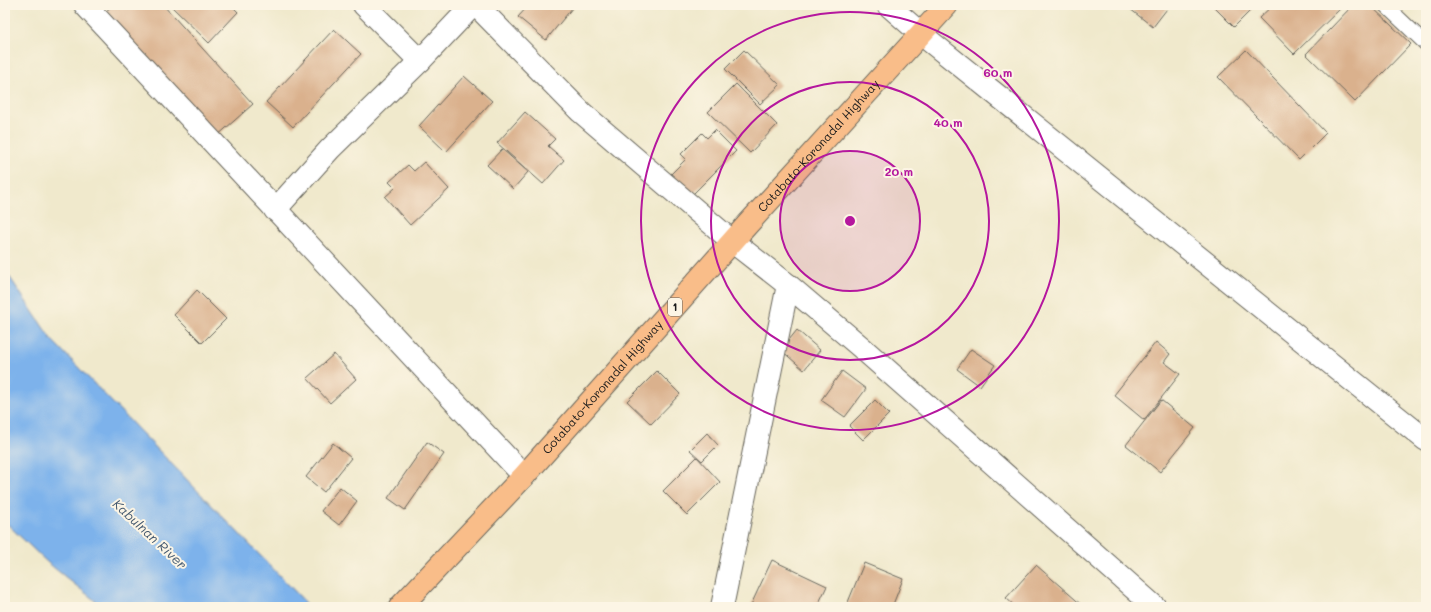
<svg xmlns="http://www.w3.org/2000/svg" width="1431" height="612" font-family="Mali,sans-serif">
	<style>
		.water { fill: #7db2eb; stroke: #4c6784 }
		.building { fill: #dab18d }
		.lines { fill: none; stroke-linecap: round; stroke-linejoin: round }
		.service-casing { stroke: #66645a; stroke-width: 16 }
		.minor-casing { stroke: #66645a; stroke-width: 24 }
		.trunk-casing { stroke: #66645a; stroke-width: 24 }
		.service { stroke: #fff; stroke-width: 14 }
		.minor { stroke: #fff; stroke-width: 22 }
		.trunk { stroke: #f9bd89; stroke-width: 22 }
		.ring { fill: none; stroke: #b5179e; stroke-width: 2 }
		.labels { text-anchor: middle; stroke-width: 4; stroke-linejoin: round; paint-order: stroke }
		.shield { fill: #fcf5e5; stroke: #5f5d58; stroke-width: 1 }
		.shield-label { font-size: 11px; font-weight: bold; fill: #1c1c1c }
		.street-label { font-size: 12px; fill: #1c1c1c; stroke: #fcf5e5 }
		.water-label { font-size: 13px; font-style: italic; fill: #43586f; stroke: #fcf5e5 }
		.centre { fill: #b5179e; stroke: #fcf5e5; stroke-width: 2 }
		.ring-label { font-size: 12px; text-anchor: middle; font-weight: bold; fill: #b5179e; stroke: #fcf5e5; stroke-width: 4; stroke-linejoin: round; paint-order: stroke }
	</style>
	<rect width="100%" height="100%" fill="#fcf5e5"/>
	<filter id="ink" filterUnits="userSpaceOnUse"><feTurbulence type="fractalNoise" baseFrequency=".025" numOctaves="2"/><feDisplacementMap in="SourceGraphic" scale="8" xChannelSelector="R" yChannelSelector="G"/><feConvolveMatrix kernelMatrix="1 2 1 2 8 2 1 2 1" color-interpolation-filters="sRGB"/></filter>
	<filter id="wash" filterUnits="userSpaceOnUse"><feTurbulence type="fractalNoise" baseFrequency=".012" numOctaves="4" result="noise"/><feDisplacementMap in="SourceGraphic" scale="16" xChannelSelector="R" yChannelSelector="G"/><feGaussianBlur stdDeviation="0.9" result="paint"/><feColorMatrix in="noise" values="0 0 0 0 0 0 0 0 0 0 0 0 0 0 0 0 0 1.4 0 .05"/><feComposite in="paint" operator="in"/></filter>
	<g filter="url(#wash)">
		<rect width="100%" height="100%" fill="#f0e9cc"/>
		<polygon class="water" points="5,270 51,339 310,607 103,607 48,563 5,522"/>
		<g id="blocks">
			<g class="building">
				<polygon points="113,5 163,5 253,104 216,137 104,13"/>
				<polygon points="170,5 231,5 238,12 209,43"/>
				<polygon points="529,5 571,5 573,7 546,40 518,17"/>
				<polygon points="1125,5 1170,5 1153,27"/>
				<polygon points="1212,5 1256,5 1234,27"/>
				<polygon points="1273,5 1344,5 1294,54 1259,18"/>
				<polygon points="1353,5 1370,5 1411,44 1355,102 1306,54"/>
				<polygon points="334,29 361,54 293,127 266,102"/>
				<polygon points="744,50 780,85 760,104 725,69"/>
				<polygon points="1246,50 1326,133 1299,160 1218,77"/>
				<polygon points="464,76 492,101 446,152 419,126"/>
				<polygon points="736,84 777,125 750,153 708,112"/>
				<polygon points="525,112 555,139 548,146 564,160 543,184 497,143"/>
				<polygon points="715,130 736,151 691,196 670,175 686,159 681,154 702,133 707,138"/>
				<polygon points="502,149 528,172 513,189 487,165"/>
				<polygon points="424,162 449,189 410,225 385,197 395,188 389,182 408,165 414,171"/>
				<polygon points="197,290 226,319 202,343 174,315"/>
				<polygon points="797,330 820,350 804,370 781,350"/>
				<polygon points="1156,342 1170,354 1164,362 1180,374 1144,420 1114,395"/>
				<polygon points="971,349 995,365 980,386 957,369"/>
				<polygon points="334,354 356,379 330,403 307,378"/>
				<polygon points="657,371 680,394 651,424 627,401"/>
				<polygon points="842,371 866,389 845,417 821,400"/>
				<polygon points="875,400 889,414 863,440 849,426"/>
				<polygon points="1161,400 1195,428 1160,472 1126,445"/>
				<polygon points="707,433 718,445 702,461 690,450"/>
				<polygon points="427,442 444,454 405,510 388,498"/>
				<polygon points="333,443 351,458 324,492 306,477"/>
				<polygon points="697,457 720,482 687,515 663,491"/>
				<polygon points="340,487 357,501 339,525 321,511"/>
				<polygon points="772,560 827,586 817,607 750,607"/>
				<polygon points="864,563 903,579 892,607 846,607"/>
				<polygon points="1036,565 1084,607 1016,607 1006,598"/>
			</g>
		</g>
	</g>
	<g filter="url(#ink)">
		<use href="#blocks" fill-opacity="0" stroke="#66645a" stroke-width="1"/>
		<g class="lines">
			<g class="service-casing">
				<polyline id="service" points="1385,5 1426,44"/>
			</g>
			<g class="minor-casing">
				<g id="minor">
					<polyline points="85,5 524,476"/>
					<polyline points="364,5 420,61"/>
					<polyline points="476,5 581,112 733,242 788,285 862,348 1155,607"/>
					<polyline points="888,5 921,34 1426,440"/>
					<polyline points="275,210 330,149 420,61 473,5"/>
					<polyline points="722,607 788,285"/>
				</g>
			</g>
			<g class="trunk-casing">
				<g id="trunk">
					<path id="s1" d="M400 607 524 476 747 225 947 5"/>
				</g>
			</g>
			<use href="#service" class="service"/>
			<use href="#minor" class="minor"/>
			<use href="#trunk" class="trunk"/>
		</g>
	</g>
	<circle cx="850" cy="221" r="70" fill="#b5179e" fill-opacity=".12"/>
	<g class="ring">
		<circle cx="850" cy="221" r="70"/>
		<circle cx="850" cy="221" r="139"/>
		<circle cx="850" cy="221" r="209"/>
	</g>
	<g class="labels">
		<rect class="shield" x="668" y="298" width="14" height="18" rx="3"/>
		<g class="shield-label">
			<text x="675" y="311">1</text>
		</g>
		<g class="street-label">
			<text dy="4" stroke="none"><textPath href="#s1" startOffset="623">Cotabato-Koronadal Highway</textPath></text>
			<text dy="4" stroke="none"><textPath href="#s1" startOffset="299">Cotabato-Koronadal Highway</textPath></text>
		</g>
		<g class="water-label">
			<text transform="translate(150 534) rotate(43)" y="5">Kabulnan River</text>
		</g>
	</g>
	<circle cx="850" cy="221" r="6" class="centre"/>
	<g class="ring-label">
		<text x="998" y="77">60 m</text>
		<text x="948" y="127">40 m</text>
		<text x="899" y="176">20 m</text>
	</g>
	<rect width="1431" height="612" fill="none" stroke="#fcf5e5" stroke-width="20"/>
</svg>
